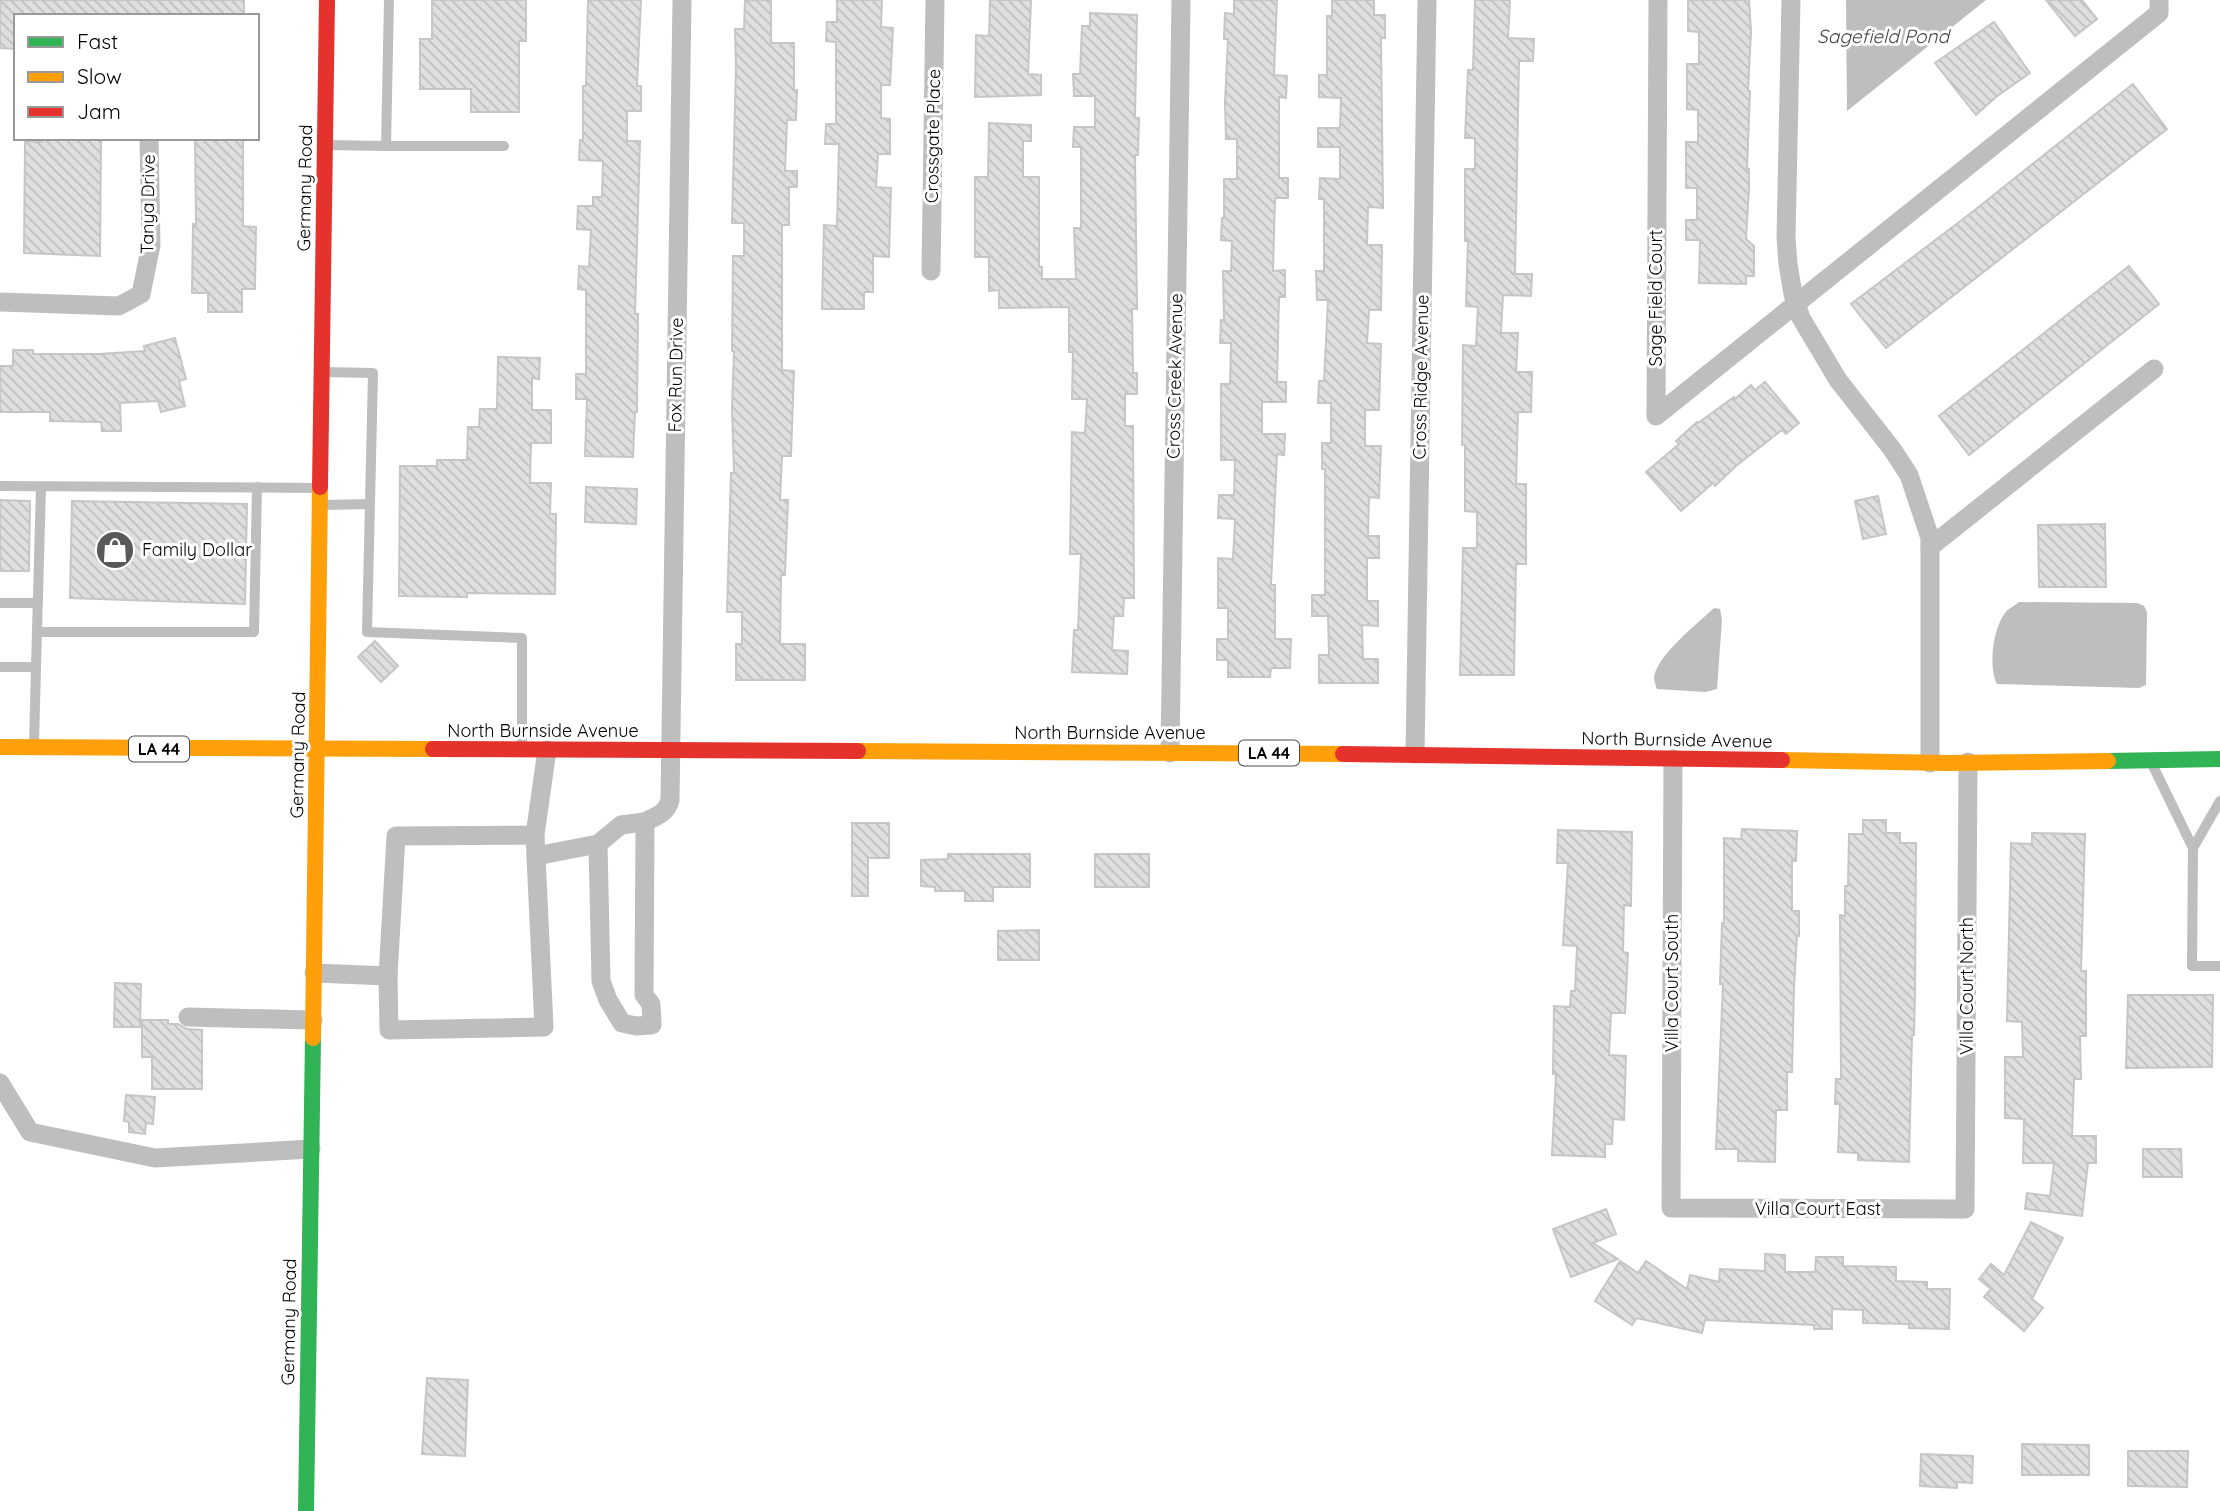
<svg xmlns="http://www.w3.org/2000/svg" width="2220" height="1511" font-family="Quicksand,sans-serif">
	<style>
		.water { fill: #bebebe }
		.building { fill: url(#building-back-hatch); stroke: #c6c6c6; stroke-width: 2 }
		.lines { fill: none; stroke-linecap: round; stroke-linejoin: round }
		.lane { stroke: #bebebe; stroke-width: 10 }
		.street { stroke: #bebebe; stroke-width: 19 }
		.fast { stroke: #30b455; stroke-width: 16 }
		.slow { stroke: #ff9f0a; stroke-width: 16 }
		.jam { stroke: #e5322d; stroke-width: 16 }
		.labels { text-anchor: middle; stroke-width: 6; stroke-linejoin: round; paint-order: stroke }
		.shield { fill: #fff; stroke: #4c4c4c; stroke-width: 2 }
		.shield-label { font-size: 16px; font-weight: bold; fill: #000 }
		.street-label { font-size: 18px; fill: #000; stroke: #fff }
		.poi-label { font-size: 18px; fill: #000; stroke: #fff; text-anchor: start }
		.water-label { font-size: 19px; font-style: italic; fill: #434343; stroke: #fff }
	</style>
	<defs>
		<pattern id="building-back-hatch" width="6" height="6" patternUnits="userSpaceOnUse" patternTransform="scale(1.75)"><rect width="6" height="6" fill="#dfdfdf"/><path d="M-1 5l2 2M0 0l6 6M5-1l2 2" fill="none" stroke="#bebebe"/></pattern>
	</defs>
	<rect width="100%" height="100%" fill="#fff"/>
	<g class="water">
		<polygon points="1846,0 1986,0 1847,111"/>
		<path d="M2019 602 2137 603 2144 606 2147 612 2146 685 2139 688 1997 684C1988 666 1993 629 2005 613 2009 608 2014 606 2019 602Z"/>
		<path d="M1714 608 1720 609 1722 620 1717 689 1706 692 1657 689C1656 687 1654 680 1654 678 1656 656 1698 623 1714 608Z"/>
	</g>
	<g class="building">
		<polygon points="0,0 244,0 244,16 16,16 16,49 0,48"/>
		<polygon points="432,0 526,0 526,41 519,41 519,112 471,112 471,89 420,89 420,39 432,39"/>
		<polygon points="588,0 641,0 637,86 641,86 641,111 627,111 627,141 640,141 635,314 638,314 637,412 635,412 633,457 585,456 587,399 576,399 576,374 586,374 586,290 578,289 579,266 589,267 591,230 577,229 578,206 593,206 593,197 602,197 603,161 579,160 580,140 583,140 583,86 586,86"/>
		<polygon points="745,0 771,0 771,43 794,43 794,90 797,90 796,120 787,120 785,171 797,171 797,187 789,187 789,225 782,225 782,370 794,371 791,456 782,456 780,500 788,500 785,575 781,575 780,644 805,644 805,680 736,680 736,644 742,644 742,612 727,612 731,473 734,473 732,408 734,351 732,351 733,256 744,256 744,223 732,223 736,67 735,29 744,29"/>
		<polygon points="837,0 882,0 881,27 893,28 890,85 881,85 881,118 890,119 890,154 878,154 876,187 891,188 889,257 873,256 873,292 864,292 864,309 822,309 824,225 837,226 839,144 825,144 826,124 836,124 836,42 826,41 827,22 837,22"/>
		<polygon points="990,0 1031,0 1028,74 1041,75 1041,95 975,97 976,35 989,36"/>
		<polygon points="1234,0 1277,0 1274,75 1287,76 1286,98 1279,97 1279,178 1288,178 1288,198 1275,198 1273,271 1285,270 1285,297 1279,297 1277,382 1286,382 1286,402 1262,402 1262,434 1285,434 1284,455 1277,454 1271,585 1275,585 1275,639 1291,639 1290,668 1271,668 1270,677 1228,677 1228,660 1217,660 1217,639 1228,639 1228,608 1218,608 1218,558 1233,559 1235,519 1218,518 1219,495 1234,495 1235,460 1221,460 1221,384 1230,384 1231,343 1220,343 1221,320 1224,320 1223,271 1231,271 1232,241 1221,240 1222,218 1224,218 1224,179 1237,179 1237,139 1226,139 1225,103 1228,39 1224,39 1225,13 1234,14"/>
		<polygon points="1332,0 1374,0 1374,15 1385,15 1385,38 1381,38 1383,208 1368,207 1367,245 1382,245 1381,310 1369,310 1367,343 1381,344 1379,410 1365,410 1365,446 1381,446 1379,498 1369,497 1368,536 1379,536 1379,558 1367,558 1367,601 1378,601 1378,626 1362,625 1363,659 1378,659 1378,683 1319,683 1319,655 1329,655 1328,616 1312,616 1312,595 1325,595 1325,469 1322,469 1322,443 1331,443 1331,403 1318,403 1319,381 1324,381 1328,300 1317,300 1316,271 1324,271 1324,199 1319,199 1320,178 1340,179 1340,147 1318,147 1318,128 1340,128 1341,98 1319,97 1319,75 1327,75 1327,16 1332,16"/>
		<polygon points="1475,0 1510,0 1508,38 1534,39 1533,61 1519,61 1515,274 1532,274 1531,296 1503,295 1501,333 1518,333 1516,372 1532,372 1531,412 1518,412 1516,484 1526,484 1526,564 1516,564 1514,675 1460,675 1463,548 1477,548 1477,512 1465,511 1465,445 1462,445 1463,345 1476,346 1478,307 1466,306 1468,241 1465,241 1465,169 1475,169 1475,138 1465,138 1468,70 1473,70"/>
		<polygon points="1688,0 1749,0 1751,32 1748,91 1750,91 1747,169 1749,169 1749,189 1746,239 1754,246 1754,276 1746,276 1746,284 1699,283 1700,240 1686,240 1686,220 1697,220 1697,188 1686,188 1686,142 1698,142 1698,110 1687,109 1687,64 1699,64 1699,32 1688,31"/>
		<polygon points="2046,0 2082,0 2097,19 2075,36"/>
		<polygon points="1090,13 1137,15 1135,118 1139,118 1138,155 1135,155 1137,309 1132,309 1133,373 1137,373 1137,394 1125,394 1125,426 1133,426 1134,598 1124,598 1123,616 1114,616 1112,650 1128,651 1127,674 1072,672 1074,630 1078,630 1081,554 1070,554 1072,432 1085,433 1087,399 1072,399 1073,352 1069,352 1069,307 999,308 999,290 989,291 989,257 975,257 975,177 988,177 989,123 1031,125 1031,141 1023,141 1023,177 1039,177 1039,267 1042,267 1042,279 1076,279 1074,228 1081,228 1081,147 1073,147 1074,127 1095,127 1095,96 1074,96 1073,74 1080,74 1082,26 1090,26"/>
		<polygon points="1994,22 2030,73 1996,97 1976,115 1935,63"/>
		<polygon points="2133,84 2167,129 1886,348 1851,304 1971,213"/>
		<polygon points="42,138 101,138 100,256 24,253 25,141 42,142"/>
		<polygon points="195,138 243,138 243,226 256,227 255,289 242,289 242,312 208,312 208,293 192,293 193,224 196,225"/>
		<polygon points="2129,266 2159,304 1969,455 1939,416"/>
		<polygon points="175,338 186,379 179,381 185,406 161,412 158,401 120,403 121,431 102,431 101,422 50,421 50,412 0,412 0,366 13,366 13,350 33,350 33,354 99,354 145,351 144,346"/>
		<polygon points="498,357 540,358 539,379 532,378 532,410 551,410 551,443 531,443 530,483 551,483 550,514 556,514 555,594 467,593 467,597 399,596 400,466 437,466 437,460 467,460 468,427 479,427 480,409 497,409"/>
		<polygon points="1765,382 1799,423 1786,434 1782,430 1736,466 1715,486 1713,483 1681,511 1646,472 1679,444 1676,441 1697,422 1698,423 1734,397 1735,399 1751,385 1755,390"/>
		<polygon points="586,487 637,489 636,524 585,522"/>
		<polygon points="1878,496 1886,534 1863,539 1855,501"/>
		<polygon points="0,500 30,501 29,571 0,571"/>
		<polygon points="72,501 247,504 245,604 70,598"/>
		<polygon points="2105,524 2106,587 2039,587 2038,525"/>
		<polygon points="375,641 398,666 381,682 358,657"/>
		<polygon points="1863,820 1886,820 1886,833 1900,833 1900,843 1916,843 1915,995 1914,1035 1912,1035 1909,1162 1858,1160 1858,1153 1838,1152 1840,1104 1835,1104 1836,1079 1841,1079 1840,915 1845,916 1845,886 1848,886 1849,834 1863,834"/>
		<polygon points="852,823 889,823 889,858 868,858 868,896 852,896"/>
		<polygon points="1742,829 1797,831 1796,861 1792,861 1792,911 1799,911 1799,936 1797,936 1794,988 1792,1072 1787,1072 1787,1110 1776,1110 1775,1162 1738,1161 1738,1149 1716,1149 1723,984 1720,984 1722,923 1724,923 1724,838 1741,839"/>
		<polygon points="1558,830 1632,832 1631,906 1624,905 1623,952 1628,953 1625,1013 1611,1013 1609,1055 1626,1056 1624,1120 1613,1119 1612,1144 1605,1144 1605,1157 1552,1155 1556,1074 1553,1074 1554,1006 1570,1007 1571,991 1575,991 1577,946 1563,945 1568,863 1557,863"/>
		<polygon points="2032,833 2085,834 2081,971 2086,971 2086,1036 2080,1036 2081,1079 2074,1079 2072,1136 2096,1136 2096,1163 2088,1163 2082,1216 2025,1209 2027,1193 2050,1196 2054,1163 2023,1163 2024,1119 2005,1118 2005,1057 2023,1057 2022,1022 2007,1021 2011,843 2032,844"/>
		<polygon points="948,854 1030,854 1030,887 993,887 993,901 965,901 965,891 935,891 935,887 921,886 921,860 948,859"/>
		<rect x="1095" y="854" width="54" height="33"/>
		<polygon points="1039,930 1039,960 998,960 998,931"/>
		<polygon points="115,983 141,984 140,1027 114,1027"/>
		<polygon points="2128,995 2213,995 2212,1067 2126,1068"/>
		<polygon points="142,1020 168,1020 168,1024 178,1024 187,1029 202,1030 202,1089 152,1089 152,1057 142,1057"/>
		<polygon points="126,1095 155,1097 153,1124 146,1123 145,1134 129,1132 129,1122 124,1121"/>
		<polygon points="2143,1149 2181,1149 2182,1177 2143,1177"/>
		<polygon points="1606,1209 1616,1234 1593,1243 1618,1259 1571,1277 1553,1229"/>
		<polygon points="2031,1222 2063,1238 2032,1299 2043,1308 2024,1331 1984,1297 1991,1289 1979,1279 1991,1264 2004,1275"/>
		<polygon points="1765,1254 1785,1255 1785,1272 1815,1272 1816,1257 1843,1257 1843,1266 1896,1267 1896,1281 1927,1282 1927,1289 1950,1289 1949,1329 1909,1328 1909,1324 1863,1323 1863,1310 1832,1309 1832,1329 1814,1329 1814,1325 1705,1320 1702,1333 1637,1318 1632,1325 1595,1301 1620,1261 1638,1273 1646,1261 1687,1289 1690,1275 1719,1282 1720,1269 1765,1271"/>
		<polygon points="427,1378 468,1380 465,1456 422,1454"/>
		<polygon points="2022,1444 2089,1445 2089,1475 2022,1475"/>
		<polygon points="2128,1451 2188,1451 2187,1487 2128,1486"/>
		<polygon points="1921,1454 1973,1456 1972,1483 1957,1482 1957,1488 1920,1486"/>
	</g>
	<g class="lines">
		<g class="lane">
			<polyline points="326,145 386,146 389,0"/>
			<polyline points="386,146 504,146"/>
			<polyline points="323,372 373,373 367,632 522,638 522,746"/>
			<polyline points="0,486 320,488"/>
			<polyline points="322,505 370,504"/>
			<polyline points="0,603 38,603"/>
			<polyline points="37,632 254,632 257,487"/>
			<polyline points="0,667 36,667 41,487"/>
			<polyline points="34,743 36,667"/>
			<polyline points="2152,764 2193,848 2220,801"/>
			<polyline points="2193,848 2192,966 2220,966"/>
		</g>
		<g class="street">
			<polyline points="1658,0 1656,416 2159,13 2159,0"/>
			<polyline points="1791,0 1786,238 1788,264 1793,294 1801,318 1838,380 1892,449 1909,475 1930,538 1930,763"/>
			<polyline points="931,271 935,0"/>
			<polyline points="0,302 119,306 141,294 151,245 149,138"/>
			<polyline points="1930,547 2154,369"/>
			<polyline points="1170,753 1181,0"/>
			<polyline points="1415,754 1427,0"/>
			<polyline points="1673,759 1671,1208 1965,1209 1968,762"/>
			<polyline points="535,835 396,836 388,976 389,1030 544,1027 535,835 547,750"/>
			<polyline points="598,844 621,825 645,822"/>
			<path d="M536 856 598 844 601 981 608 1000 622 1023 636 1026 652 1025 651 1004 644 995 645 822C656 816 667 813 670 800L682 0"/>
			<polyline points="314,973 388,976"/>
			<polyline points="188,1017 313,1020"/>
			<polyline points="0,1083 30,1132 155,1158 311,1149"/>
		</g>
		<g class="fast">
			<polyline points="2108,761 2220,759"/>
			<polyline points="306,1511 313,1038"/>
		</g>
		<g class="slow">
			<polyline points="0,747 433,749"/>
			<polyline points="858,751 1343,754"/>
			<polyline points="1782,760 1948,763 2108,761"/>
			<polyline points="313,1038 320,487"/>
		</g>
		<g class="jam">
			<polyline points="320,487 327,0"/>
			<polyline points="433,749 858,751"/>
			<polyline points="1343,754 1782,760"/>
		</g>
	</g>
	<defs>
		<g id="shop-disc" transform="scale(2.0125)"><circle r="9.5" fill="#595959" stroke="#fff"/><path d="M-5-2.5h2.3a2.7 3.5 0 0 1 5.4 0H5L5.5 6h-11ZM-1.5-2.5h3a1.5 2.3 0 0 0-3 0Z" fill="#fff"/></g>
	</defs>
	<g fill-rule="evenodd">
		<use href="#shop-disc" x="115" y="550"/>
	</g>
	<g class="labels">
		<g class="shield">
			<rect x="129" y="736.5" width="60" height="25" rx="5"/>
			<rect x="1239" y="740.5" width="60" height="25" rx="5"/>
		</g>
		<g class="shield-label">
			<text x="159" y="755">LA 44</text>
			<text x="1269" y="759">LA 44</text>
		</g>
		<g class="street-label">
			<text transform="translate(933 136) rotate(-89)" y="6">Crossgate Place</text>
			<text transform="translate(305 188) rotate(-89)" y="6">Germany Road</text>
			<text transform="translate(148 204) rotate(-89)" y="6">Tanya Drive</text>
			<text transform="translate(1656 298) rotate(-90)" y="6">Sage Field Court</text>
			<text transform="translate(676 375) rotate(-89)" y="6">Fox Run Drive</text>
			<text transform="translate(1175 376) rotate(-89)" y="6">Cross Creek Avenue</text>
			<text transform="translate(1421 377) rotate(-89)" y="6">Cross Ridge Avenue</text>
			<text x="543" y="737">North Burnside Avenue</text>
			<text x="1110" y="739">North Burnside Avenue</text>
			<text transform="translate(1677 740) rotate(1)" y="6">North Burnside Avenue</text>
			<text transform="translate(298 755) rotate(-89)" y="6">Germany Road</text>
			<text transform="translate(1672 983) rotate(-90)" y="6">Villa Court South</text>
			<text transform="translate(1967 986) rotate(-90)" y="6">Villa Court North</text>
			<text x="1818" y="1215">Villa Court East</text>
			<text transform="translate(289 1322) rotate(-89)" y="6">Germany Road</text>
		</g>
		<g class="poi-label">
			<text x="142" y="556">Family Dollar</text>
		</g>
		<g class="water-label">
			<text x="1883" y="43">Sagefield Pond</text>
		</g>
	</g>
	<rect x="14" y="14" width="245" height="126" fill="#ffffff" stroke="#999999" stroke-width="2"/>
	<rect x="28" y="37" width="35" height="10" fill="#30b455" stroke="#999999" stroke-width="2"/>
	<text x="77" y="49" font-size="21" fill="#000000">Fast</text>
	<rect x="28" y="72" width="35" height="10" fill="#ff9f0a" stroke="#999999" stroke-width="2"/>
	<text x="77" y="84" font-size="21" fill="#000000">Slow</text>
	<rect x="28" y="107" width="35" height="10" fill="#e5322d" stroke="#999999" stroke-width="2"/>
	<text x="77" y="119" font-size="21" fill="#000000">Jam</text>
</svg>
